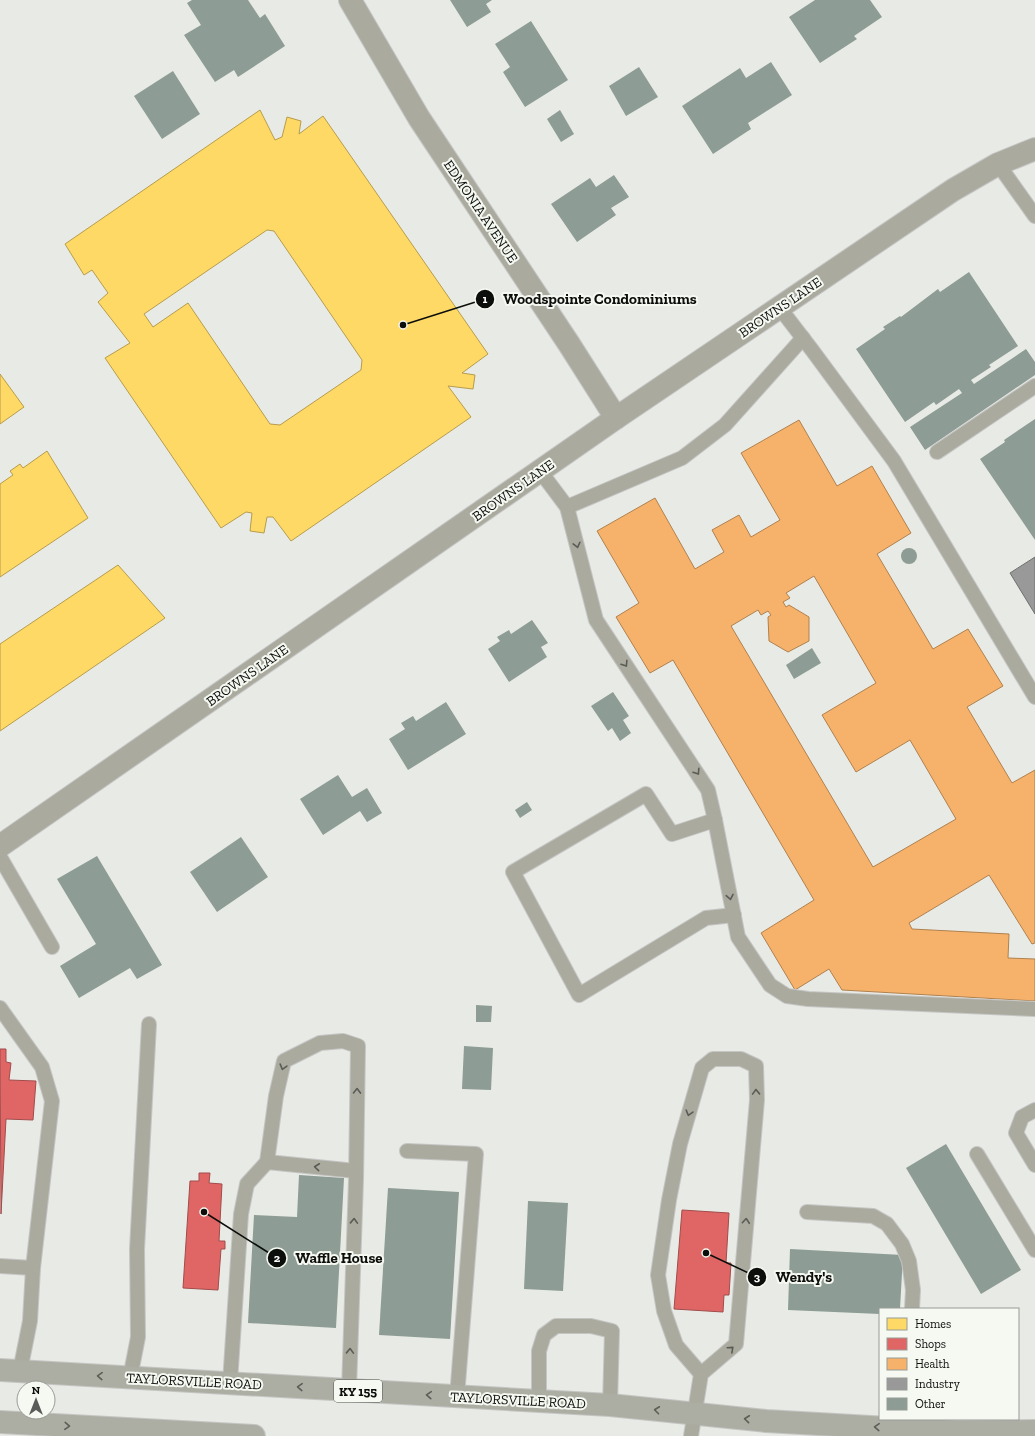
<svg xmlns="http://www.w3.org/2000/svg" width="1035" height="1436" font-family="'Zilla Slab',serif">
	<style>
		.homes { fill: #ffd966; stroke: #b69c4b; fill-rule: evenodd }
		.shops { fill: #e06666; stroke: #a04c4b }
		.health { fill: #f6b26b; stroke: #b0814e; fill-rule: evenodd }
		.industry { fill: #999; stroke: #6f6f6e }
		.building { fill: #8d9c94 }
		.lines { fill: none; stroke-linecap: round; stroke-linejoin: round }
		.service-casing { stroke: #c5c6c4; stroke-width: 16 }
		.minor-casing { stroke: #c5c6c4; stroke-width: 24 }
		.tertiary-casing { stroke: #c5c6c4; stroke-width: 24 }
		.primary-casing { stroke: #c5c6c4; stroke-width: 24 }
		.service { stroke: #aaaa9f; stroke-width: 14 }
		.minor { stroke: #aaaa9f; stroke-width: 22 }
		.tertiary { stroke: #aaaa9f; stroke-width: 22 }
		.primary { stroke: #adaea3; stroke-width: 22 }
		.oneway { stroke: #5b5c55 }
		.oneway2 { stroke: #5c5e57 }
		.labels { text-anchor: middle; stroke-width: 4; stroke-linejoin: round; paint-order: stroke }
		.shield { fill: #f5f9f2; stroke: #525450; stroke-width: 1 }
		.shield-label { font-size: 13px; font-weight: bold; fill: #0c0e0b }
		.street-label { font-size: 14px; fill: #0c0e0b; stroke: #f5f9f2 }
		.leader { fill: none; stroke: #0c0e0b; stroke-width: 1.5 }
		.callout-dot { fill: #0c0e0b; stroke: #f5f9f2; stroke-width: 1.5 }
		.mark-label { font-size: 12px; text-anchor: middle; font-weight: bold; fill: #fff }
		.callout-label { font-size: 15px; text-anchor: middle; font-weight: bold; fill: #0c0e0b; stroke: #f5f9f2; stroke-width: 4; stroke-linejoin: round; paint-order: stroke }
	</style>
	<rect width="100%" height="100%" fill="#e8eae6"/>
	<g class="homes">
		<path d="M260 110 275 140 282 137 287 117 301 121 299 134 323 116 488 354 462 373 475 375 473 389 448 386 471 417 291 541 273 517H267L264 533 250 531 252 513 246 512 221 528 105 358 130 343 98 302 108 293 92 270 84 275 65 244ZM267 230 274 231 362 360 361 370 280 425 270 424 188 303 153 327 144 314Z"/>
		<polygon points="0,374 24,407 0,424"/>
		<polygon points="47,451 88,518 0,577 0,484 13,475 10,471 20,464 23,468"/>
		<polygon points="118,565 165,618 0,731 0,644"/>
	</g>
	<g class="shops">
		<polygon points="0,1049 6,1049 6,1062 11,1063 9,1080 36,1081 33,1120 6,1119 1,1214"/>
		<polygon points="199,1173 210,1173 209,1183 222,1184 219,1241 225,1241 225,1249 221,1249 218,1290 183,1288 190,1181 199,1181"/>
		<polygon points="682,1210 729,1213 726,1263 731,1263 729,1295 724,1295 723,1312 674,1309"/>
	</g>
	<path class="health" d="M799 420 837 486 872 466 911 533 877 554 933 649 968 629 1003 686 967 707 1012 783 1035 770V943L1032 944 989 875 909 923 912 929 1009 934 1008 958 1035 959V1001L842 990 829 969 795 990 761 933 814 900 673 660 650 673 616 617 639 603 597 531 655 498 695 569 724 552 712 530 739 515 751 537 780 520 741 453ZM814 576 876 683 822 715 856 772 910 740 956 819 873 867 731 626 758 610 761 615 768 611 771 615 768 617 769 641 788 652 809 641V617L789 605 786 607 783 602 790 598 786 593Z"/>
	<polygon class="industry" points="1035,557 1035,614 1010,573"/>
	<g class="building">
		<polygon points="192,0 248,0 260,18 265,14 285,46 238,77 234,70 215,82 184,35 201,25 187,3"/>
		<polygon points="450,0 492,0 486,4 491,12 467,27"/>
		<polygon points="815,0 870,0 882,17 854,36 857,39 820,63 789,17"/>
		<polygon points="531,21 568,80 525,107 503,72 510,67 495,44"/>
		<polygon points="771,62 792,95 748,123 751,129 713,154 682,106 740,68 746,78"/>
		<polygon points="639,67 658,97 626,116 609,86"/>
		<polygon points="173,71 200,114 162,139 134,96"/>
		<polygon points="560,110 574,134 561,142 547,119"/>
		<polygon points="614,175 629,197 611,208 616,215 577,242 551,204 590,178 596,187"/>
		<polygon points="969,272 1018,346 989,365 991,367 971,380 974,384 1026,349 1035,362 1035,375 925,450 910,427 962,393 959,389 936,405 934,402 905,422 856,349 885,329 883,327 900,316 901,317 938,289 940,292"/>
		<polygon points="1035,419 1035,540 980,459 1005,442 1004,440"/>
		<circle cx="909" cy="556" r="8"/>
		<polygon points="532,620 548,643 541,647 547,657 509,682 488,649 500,641 497,637 509,630 511,634"/>
		<polygon points="812,648 821,663 794,679 786,665"/>
		<polygon points="613,692 629,716 623,720 631,733 620,741 612,728 608,731 591,706"/>
		<polygon points="446,702 466,734 408,770 389,739 405,729 401,723 413,716 416,721"/>
		<polygon points="338,775 352,797 367,788 382,813 367,822 360,811 323,835 300,799"/>
		<polygon points="527,802 532,810 520,818 515,810"/>
		<polygon points="241,837 268,877 217,912 190,872"/>
		<polygon points="97,856 162,965 137,979 130,968 79,998 60,966 96,944 57,879"/>
		<polygon points="476,1005 492,1006 491,1022 476,1022"/>
		<polygon points="464,1046 493,1048 491,1090 462,1089"/>
		<polygon points="946,1144 1021,1270 981,1294 906,1168"/>
		<polygon points="299,1175 344,1178 336,1328 248,1323 254,1215 297,1217"/>
		<polygon points="388,1188 459,1192 450,1339 379,1335"/>
		<polygon points="528,1201 568,1203 563,1291 524,1289"/>
		<polygon points="790,1249 903,1255 900,1309 880,1309 880,1314 788,1310"/>
	</g>
	<g class="lines">
		<g class="service-casing">
			<g id="service">
				<polyline points="998,164 1035,216"/>
				<polyline points="779,307 812,350 894,461 1035,697"/>
				<polyline points="937,452 1035,386"/>
				<polyline points="540,471 567,507 596,620 708,790 715,820 738,937 770,985 787,996 808,999 1035,1009"/>
				<polyline points="567,507 682,458 725,425 803,338"/>
				<polyline points="715,820 672,834 646,794 513,872 579,995 706,918 734,915"/>
				<polyline points="0,857 52,947"/>
				<polyline points="0,1008 42,1067 52,1101 33,1268 0,1266"/>
				<polyline points="1035,1110 1022,1117 1016,1133 1035,1165"/>
				<polyline points="407,1151 476,1154 457,1397"/>
				<polyline points="977,1154 1035,1250"/>
				<polyline points="267,1162 356,1171"/>
				<polyline points="807,1212 873,1216 887,1224 902,1244 909,1261 913,1290 912,1309"/>
				<polyline points="20,1371 30,1321 33,1268"/>
				<polyline points="130,1378 138,1337 137,1249 149,1024"/>
				<polyline points="230,1383 241,1214 247,1184 267,1162 276,1096 284,1061 320,1043 343,1041 358,1046 356,1180 349,1390"/>
				<polyline points="539,1401 539,1351 544,1335 556,1326 591,1326 612,1331 610,1405"/>
				<polyline points="691,1436 701,1374 676,1345 664,1311 658,1275 669,1200 680,1144 702,1068 713,1059 741,1059 756,1066 757,1100 736,1344 701,1374"/>
			</g>
		</g>
		<g class="minor-casing">
			<polyline id="minor" points="350,0 419,118 569,344 616,418"/>
		</g>
		<g class="tertiary-casing">
			<polyline id="tertiary" points="0,846 616,418 953,190 998,164 1035,149"/>
		</g>
		<g class="primary-casing">
			<g id="primary">
				<polyline points="0,1370 610,1405 766,1421 958,1432 1035,1431"/>
				<polyline points="0,1422 254,1436"/>
			</g>
		</g>
		<use href="#service" class="service"/>
		<use href="#minor" class="minor"/>
		<use href="#tertiary" class="tertiary"/>
		<use href="#primary" class="primary"/>
	</g>
	<defs><path id="oneway-chevron" d="M-2-3.5L2.5 0L-2 3.5" fill="none" stroke-width="1.6" stroke-linecap="round" stroke-linejoin="round"/></defs>
	<g class="oneway">
		<use href="#oneway-chevron" transform="translate(577 545) rotate(76)"/>
		<use href="#oneway-chevron" transform="translate(625 664) rotate(57)"/>
		<use href="#oneway-chevron" transform="translate(697 772) rotate(57)"/>
		<use href="#oneway-chevron" transform="translate(730 897) rotate(79)"/>
		<use href="#oneway-chevron" transform="translate(283 1067) rotate(106)"/>
		<use href="#oneway-chevron" transform="translate(357 1091) rotate(-89)"/>
		<use href="#oneway-chevron" transform="translate(756 1092) rotate(-92)"/>
		<use href="#oneway-chevron" transform="translate(689 1113) rotate(106)"/>
		<use href="#oneway-chevron" transform="translate(317 1167) rotate(-174)"/>
		<use href="#oneway-chevron" transform="translate(354 1221) rotate(-88)"/>
		<use href="#oneway-chevron" transform="translate(746 1221) rotate(-85)"/>
		<use href="#oneway-chevron" transform="translate(731 1349) rotate(-42)"/>
		<use href="#oneway-chevron" transform="translate(350 1351) rotate(-88)"/>
	</g>
	<g class="oneway2">
		<use href="#oneway-chevron" transform="translate(100 1376) rotate(-177)"/>
		<use href="#oneway-chevron" transform="translate(300 1387) rotate(-177)"/>
		<use href="#oneway-chevron" transform="translate(429 1395) rotate(-176)"/>
		<use href="#oneway-chevron" transform="translate(657 1410) rotate(-173)"/>
		<use href="#oneway-chevron" transform="translate(747 1419) rotate(-174)"/>
		<use href="#oneway-chevron" transform="translate(67 1426) rotate(3)"/>
		<use href="#oneway-chevron" transform="translate(877 1427) rotate(-177)"/>
	</g>
	<g class="labels">
		<rect class="shield" x="334" y="1380" width="48" height="22" rx="3"/>
		<g class="shield-label">
			<text x="358" y="1396">KY 155</text>
		</g>
		<g class="street-label">
			<text transform="translate(481 211) rotate(56)" y="5">EDMONIA AVENUE</text>
			<text transform="translate(780 307) rotate(-34)" y="5">BROWNS LANE</text>
			<text transform="translate(513 490) rotate(-35)" y="5">BROWNS LANE</text>
			<text transform="translate(247 675) rotate(-35)" y="5">BROWNS LANE</text>
			<text transform="translate(194 1381) rotate(3)" y="5">TAYLORSVILLE ROAD</text>
			<text transform="translate(518 1400) rotate(3)" y="5">TAYLORSVILLE ROAD</text>
		</g>
	</g>
	<path class="leader" d="M403 325L485 299M204 1212L277 1258M706 1253L757 1277"/>
	<g class="callout-dot">
		<circle cx="403" cy="325" r="4"/>
		<circle cx="204" cy="1212" r="4"/>
		<circle cx="706" cy="1253" r="4"/>
		<circle cx="485" cy="299" r="10"/>
		<circle cx="277" cy="1258" r="10"/>
		<circle cx="757" cy="1277" r="10"/>
	</g>
	<g class="mark-label">
		<text x="485" y="303">1</text>
		<text x="277" y="1262">2</text>
		<text x="757" y="1281">3</text>
	</g>
	<g class="callout-label">
		<text x="600" y="304">Woodspointe Condominiums</text>
		<text x="339" y="1263">Waffle House</text>
		<text x="804" y="1282">Wendy's</text>
	</g>
	<rect x="879" y="1308" width="140" height="112" fill="#f5f9f2" stroke="#989b96"/>
	<rect x="887" y="1318" width="20" height="12" fill="#ffd966" stroke="#989b96"/>
	<text x="915" y="1328" font-size="12" fill="#0c0e0b">Homes</text>
	<rect x="887" y="1338" width="20" height="12" fill="#e06666" stroke="#989b96"/>
	<text x="915" y="1348" font-size="12" fill="#0c0e0b">Shops</text>
	<rect x="887" y="1358" width="20" height="12" fill="#f6b26b" stroke="#989b96"/>
	<text x="915" y="1368" font-size="12" fill="#0c0e0b">Health</text>
	<rect x="887" y="1378" width="20" height="12" fill="#999999" stroke="#989b96"/>
	<text x="915" y="1388" font-size="12" fill="#0c0e0b">Industry</text>
	<rect x="887" y="1398" width="20" height="12" fill="#8d9c94" stroke="#989b96"/>
	<text x="915" y="1408" font-size="12" fill="#0c0e0b">Other</text>
	<g transform="translate(36 1400)"><circle r="19" fill="#f5f9f2" stroke="#989b96"/>
	<path d="M0-3L7 15L0 10L-7 15Z" fill="#595b58"/>
	<text y="-6" font-size="11" font-weight="bold" text-anchor="middle" fill="#0c0e0b">N</text>
	</g>
</svg>
